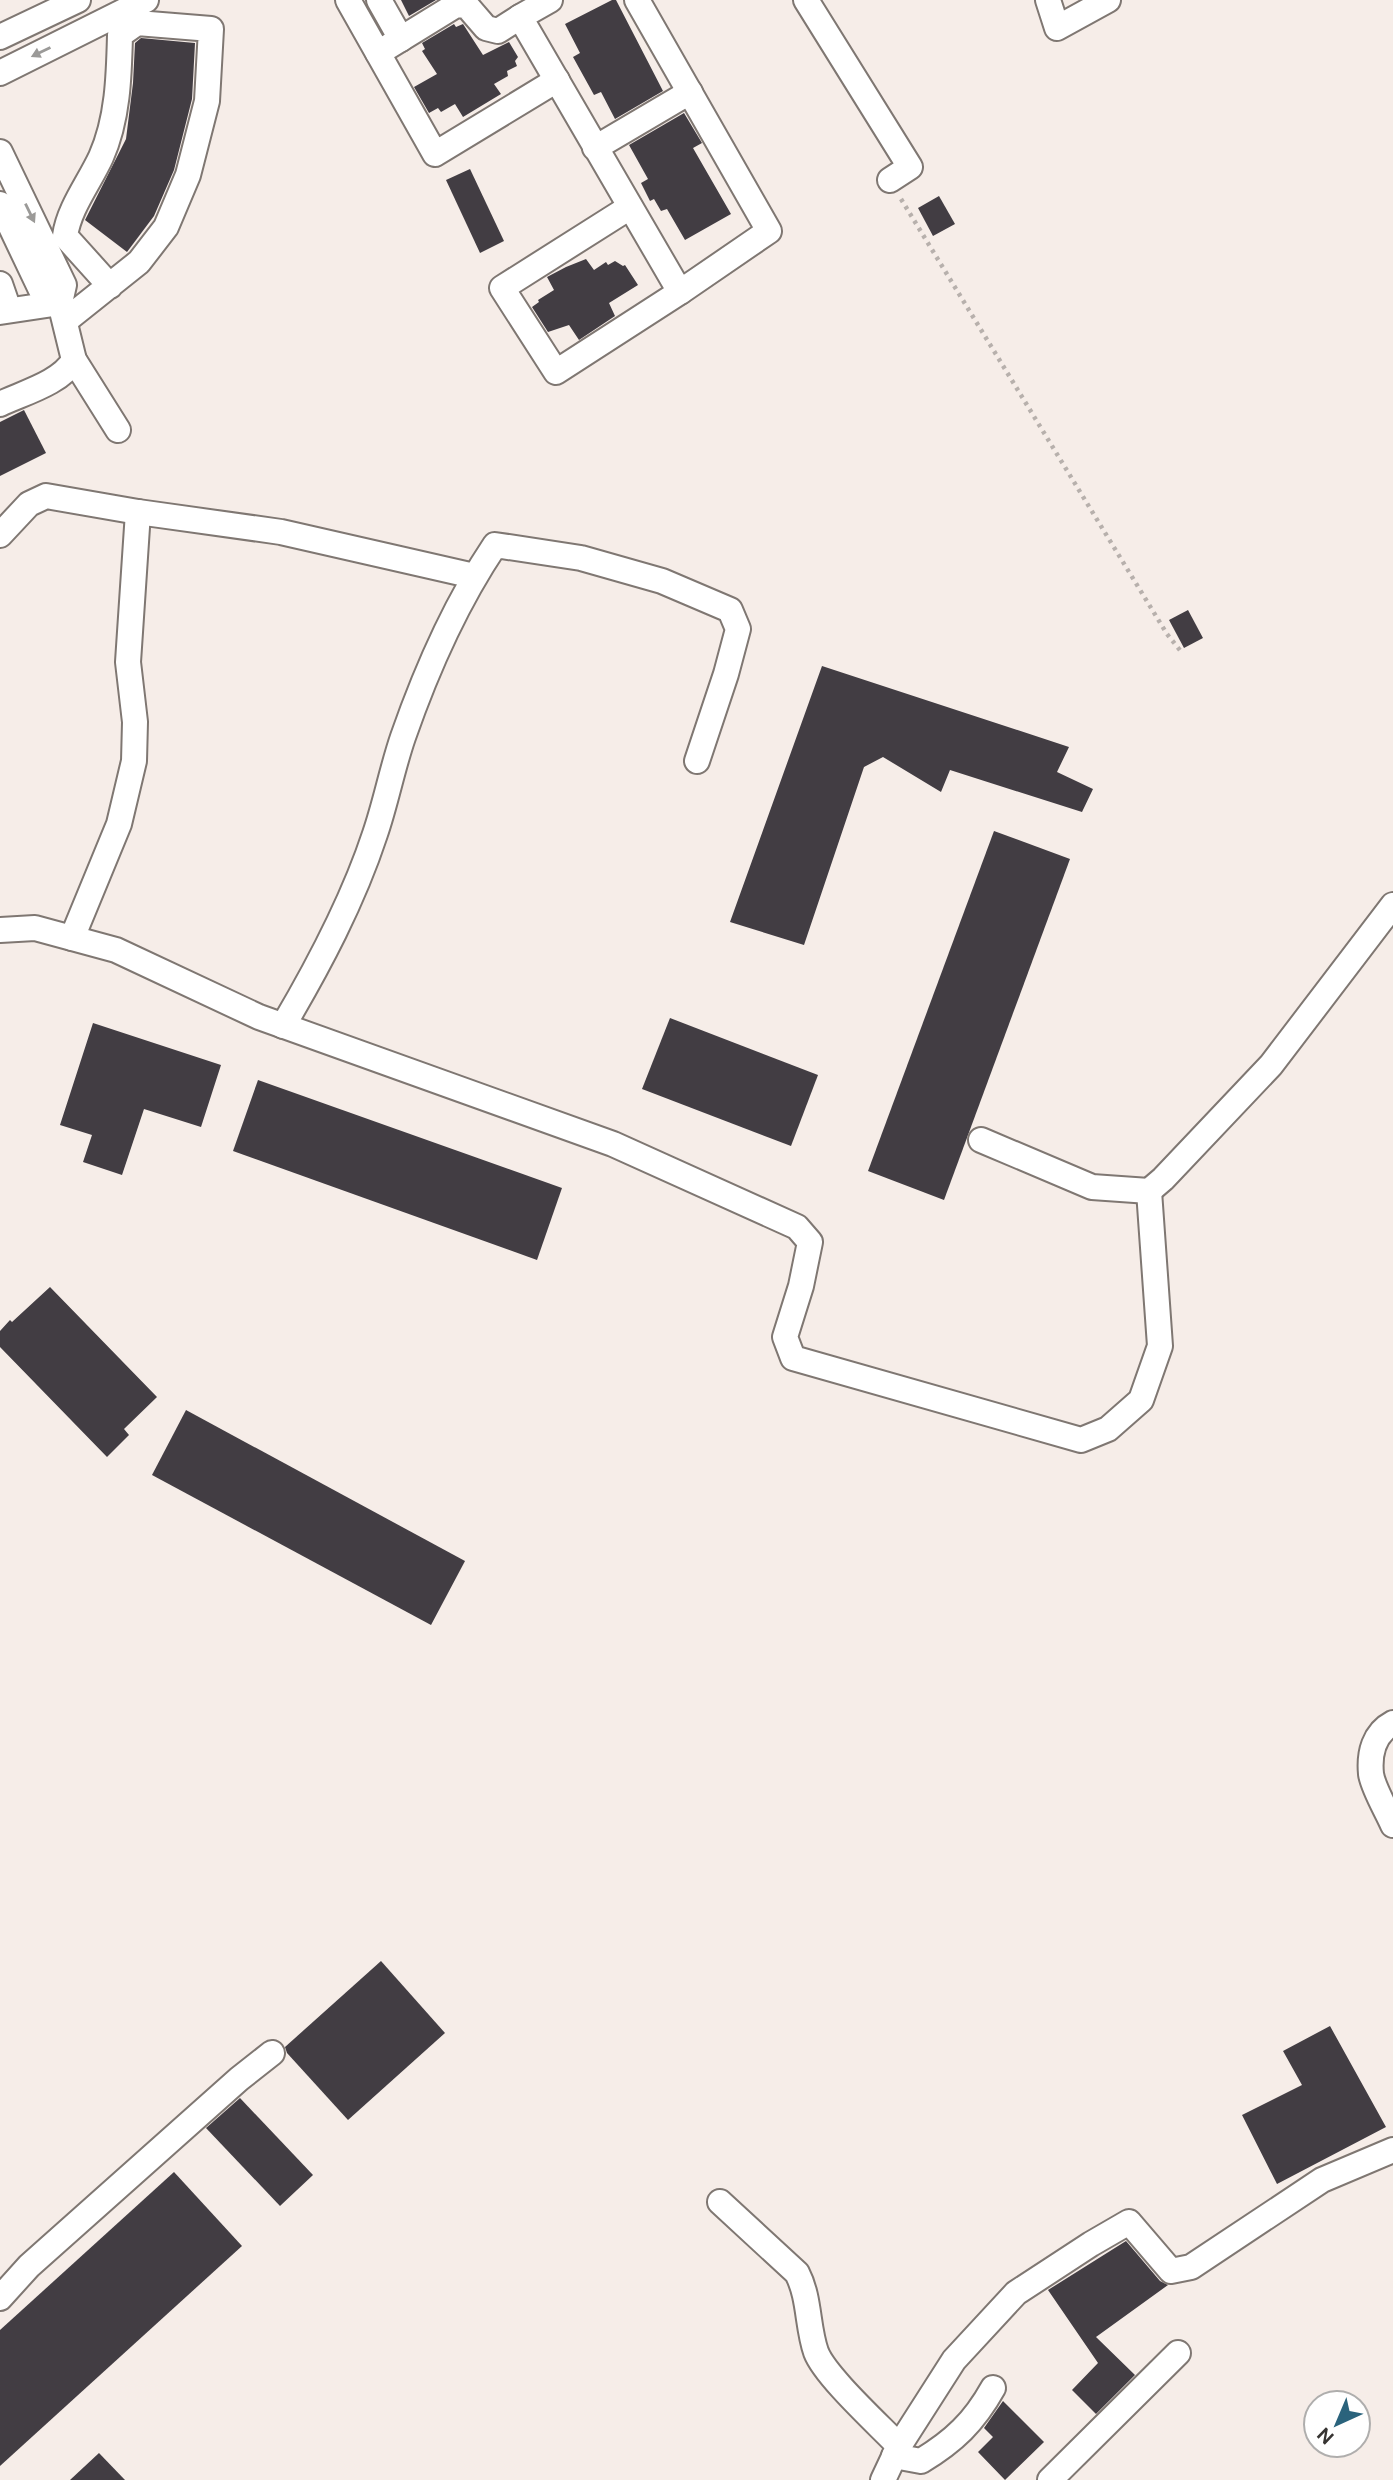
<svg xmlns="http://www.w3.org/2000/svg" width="1393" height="2480" font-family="'DM Sans',sans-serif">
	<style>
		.building { fill: #423d43 }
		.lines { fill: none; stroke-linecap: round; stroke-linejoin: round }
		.minor-casing { stroke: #7f7772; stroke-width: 28 }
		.path { stroke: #b7b0ac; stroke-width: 4.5; stroke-dasharray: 3.5 5; stroke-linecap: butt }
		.minor { stroke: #fff; stroke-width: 24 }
		.oneway { fill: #9b9a98 }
	</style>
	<rect width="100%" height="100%" fill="#f6ede8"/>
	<g class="building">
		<polygon points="401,0 436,0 409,16"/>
		<polygon points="612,0 616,0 663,91 615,119 601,92 594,95 573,57 580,53 565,24"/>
		<polygon points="454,24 456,27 463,24 483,55 509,42 518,57 515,61 517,66 507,71 508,76 494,84 501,94 463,117 455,104 441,112 438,108 429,113 414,87 437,74 422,51 425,49 422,43"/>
		<polygon points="141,38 195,43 192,99 174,170 154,216 127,252 85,220 126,139 133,83 135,43"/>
		<polygon points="684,113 702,143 693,148 731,214 685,240 667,209 661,211 654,199 650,201 641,183 648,179 629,145"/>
		<polygon points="470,169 504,241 480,253 446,180"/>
		<polygon points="939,196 955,224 933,236 918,208"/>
		<polygon points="586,259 594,270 606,262 608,265 615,261 623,266 625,265 638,285 609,303 615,316 579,340 569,325 548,332 532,307 539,302 538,300 554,290 547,277 566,267"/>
		<polygon points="24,410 46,453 0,476 0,422"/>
		<polygon points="1188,610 1203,638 1184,648 1169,620"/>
		<polygon points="822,666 1069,747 1057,772 1093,789 1082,812 950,770 941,792 883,757 864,767 804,945 730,922"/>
		<polygon points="994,831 1070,859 944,1200 868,1171"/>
		<polygon points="670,1018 818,1075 791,1146 642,1089"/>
		<polygon points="93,1023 221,1065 201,1127 144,1109 122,1175 83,1162 92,1135 60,1125"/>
		<polygon points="258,1080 562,1188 537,1260 233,1151"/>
		<polygon points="50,1287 157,1397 124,1429 129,1435 107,1457 0,1347 0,1331 10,1320 12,1322"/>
		<polygon points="186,1410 465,1561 431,1625 152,1475"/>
		<polygon points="381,1961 445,2033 348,2120 287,2053 285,2047"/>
		<polygon points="1330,2026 1386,2127 1277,2184 1242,2115 1302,2085 1283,2051"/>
		<polygon points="240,2098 313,2175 280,2206 206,2128"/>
		<polygon points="174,2172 242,2246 0,2466 0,2330"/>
		<polygon points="1126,2241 1160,2281 1168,2285 1096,2337 1135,2375 1096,2414 1072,2390 1098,2363 1048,2290"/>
		<polygon points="1003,2401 1044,2442 1005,2480 978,2452 993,2437 984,2428"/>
		<polygon points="99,2453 125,2480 70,2480"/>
	</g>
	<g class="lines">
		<g class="minor-casing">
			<g id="minor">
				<polyline points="348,0 435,154 557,80"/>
				<polyline points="379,0 401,39"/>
				<polyline points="550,0 520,17 680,292 769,231 637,0"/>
				<polyline points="806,0 910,167 890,180"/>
				<polyline points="1048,0 1057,28 1108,0"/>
				<polyline points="0,37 78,0"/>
				<polyline points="378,53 456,5 467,6 486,28 498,31 520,17"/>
				<polyline points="0,73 146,0"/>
				<polyline points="595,148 690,92"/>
				<polyline points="0,152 64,285 60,303 74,360 118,430"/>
				<polyline points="0,204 42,292 60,303"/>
				<polyline points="630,207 502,288 556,372 680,292"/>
				<polyline points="0,284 9,310"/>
				<polyline points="0,312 60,303"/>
				<path d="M65 321 139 262 166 227 188 175 207 101 211 29 137 23 120 35C119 76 118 119 101 157 89 183 69 208 65 236L110 286"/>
				<path d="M0 404C23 393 61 383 74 360"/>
				<polyline points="0,535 29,504 46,496 138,512 281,532 474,576"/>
				<polyline points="0,930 35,928 116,950 259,1017 613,1144 797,1227 810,1242 801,1286 785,1337 793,1358 1081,1440 1108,1429 1141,1400 1160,1346 1149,1191"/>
				<polyline points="72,938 119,824 134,761 135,722 128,662 138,512"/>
				<path d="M283 1026C319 965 353 901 375 834 386 802 392 769 403 737 426 671 456 603 495 545L581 558 662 581 730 610 738 629 726 674 697 761"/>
				<polyline points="981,1140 1092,1187 1149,1191 1163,1179 1271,1065 1393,905"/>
				<path d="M1393 1723C1374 1733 1369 1753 1371 1774 1373 1788 1387 1811 1393 1825"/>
				<path d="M720 2202 797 2273C810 2298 807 2326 816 2352 825 2376 879 2425 899 2446"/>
				<polyline points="0,2298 29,2266 239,2079 272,2053"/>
				<path d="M894 2456 921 2461C954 2441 974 2422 993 2388"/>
				<polyline points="883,2480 899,2446 954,2360 1016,2293 1091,2244 1129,2222 1171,2271 1191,2267 1322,2180 1393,2150"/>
				<polyline points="1050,2480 1178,2353"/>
			</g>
		</g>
		<polyline class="path" points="901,199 1167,634 1183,654"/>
		<use href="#minor" class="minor"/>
	</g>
	<defs><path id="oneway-solid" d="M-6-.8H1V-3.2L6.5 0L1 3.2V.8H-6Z" transform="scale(1.75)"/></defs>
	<g class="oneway">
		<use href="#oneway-solid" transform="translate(41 52) rotate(154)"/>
		<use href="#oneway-solid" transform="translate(30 213) rotate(64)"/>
	</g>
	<g transform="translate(1337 2424) rotate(224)"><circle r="33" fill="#ffffff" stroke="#afaead" stroke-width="2"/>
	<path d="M0-5L12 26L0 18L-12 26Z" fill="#2a637c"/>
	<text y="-10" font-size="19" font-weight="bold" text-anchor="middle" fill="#373432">N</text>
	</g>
</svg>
